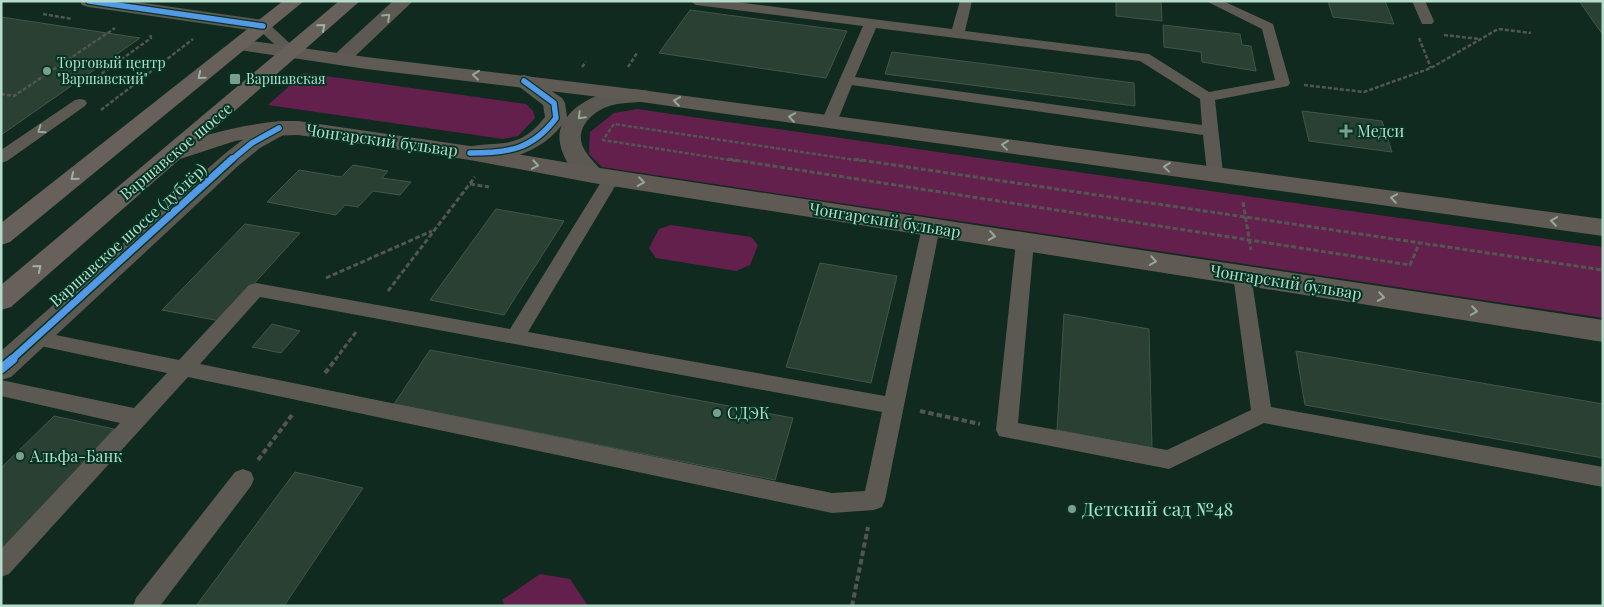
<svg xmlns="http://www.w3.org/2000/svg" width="1604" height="607" font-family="'Playfair Display',serif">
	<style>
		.green { fill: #64204c }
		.building { fill: #294032; stroke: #415649 }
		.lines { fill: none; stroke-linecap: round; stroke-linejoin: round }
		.path-far2 { stroke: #525651; stroke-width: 2.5; stroke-dasharray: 4 2; stroke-linecap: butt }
		.path-far1 { stroke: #525651; stroke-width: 3; stroke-dasharray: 5 2.5; stroke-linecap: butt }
		.path { stroke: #525651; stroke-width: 4; stroke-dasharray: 5.5 3; stroke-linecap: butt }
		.service { fill: #5b5952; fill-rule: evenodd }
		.minor { fill: #5b5952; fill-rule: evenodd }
		.tertiary { fill: #5b5952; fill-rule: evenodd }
		.secondary { fill: #605a54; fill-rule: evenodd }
		.primary { fill: #68605a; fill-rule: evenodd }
		.cycleway-far2-casing { stroke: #063424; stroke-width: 8 }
		.cycleway-far1-casing { stroke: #063424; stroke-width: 10 }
		.cycleway-casing { stroke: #063424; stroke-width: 12 }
		.cycleway-far2 { stroke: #5399e6; stroke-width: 5.5 }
		.cycleway-far1 { stroke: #5399e6; stroke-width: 7 }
		.cycleway { stroke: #5399e6; stroke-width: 9 }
		.oneway { stroke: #92a89b }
		.oneway2 { stroke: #9bb1a3 }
		.oneway3 { stroke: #94a89b }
		.poi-dot { fill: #7c9e8f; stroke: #063424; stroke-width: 2 }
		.labels { text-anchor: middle; stroke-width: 4; stroke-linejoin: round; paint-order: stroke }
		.far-poi-label { font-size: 14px; fill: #b6dccb; stroke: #063424; text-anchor: start }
		.poi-label { font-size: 16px; fill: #b6dccb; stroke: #063424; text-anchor: start }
		.street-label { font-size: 16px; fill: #b6dccb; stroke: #063424 }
		.near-poi-label { font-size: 19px; fill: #b6dccb; stroke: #063424; text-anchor: start }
	</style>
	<rect width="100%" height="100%" fill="#102a20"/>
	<g class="green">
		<polygon points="304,73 526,104 533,111 535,118 518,136 503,139 268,105"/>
		<polygon points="637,109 1603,247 1603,318 602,167 589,154 590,132 614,113"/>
		<polygon points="671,225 751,237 758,245 750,265 736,271 656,258 649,248 659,229"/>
		<polygon points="540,574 570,579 588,606 505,606 502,600"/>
	</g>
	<g class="building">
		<polygon points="1116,1 1161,1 1162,21 1116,16"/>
		<polygon points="1328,1 1385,1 1394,24 1333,17"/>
		<polygon points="1579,1 1603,1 1603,35"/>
		<polygon points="690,10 847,31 826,78 659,53"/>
		<polygon points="1,17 140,38 1,135"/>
		<polygon points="1163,25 1240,34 1242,45 1251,46 1256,71 1202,62 1201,52 1164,47"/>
		<polygon points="892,52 1134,83 1135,106 885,74"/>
		<polygon points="1302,111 1382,121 1392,152 1309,141"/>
		<polygon points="353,165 388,171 382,178 411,182 400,195 373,191 358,207 345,205 336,215 267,202 299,170 341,177"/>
		<polygon points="496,209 564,221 504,315 430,300"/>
		<polygon points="245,224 300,233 220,321 162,310"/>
		<polygon points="820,263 897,276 871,383 786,367"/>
		<polygon points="1064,314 1149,329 1152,448 1057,430"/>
		<polygon points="272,324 300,331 281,353 252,347"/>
		<polygon points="430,350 793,418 775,480 394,404"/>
		<polygon points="1296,351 1603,404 1603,458 1305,405"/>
		<polygon points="54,416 114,429 1,552 1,468"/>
		<polygon points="295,472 363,488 284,606 196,606"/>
	</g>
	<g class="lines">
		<g class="path-far2">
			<polyline points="43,14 72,19"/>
			<polyline points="1444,35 1480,39"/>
			<polyline points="1419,38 1431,68"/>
			<polyline points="582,67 586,62"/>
			<polyline points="628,67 637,53"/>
			<polyline points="87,84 151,38 150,33"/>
			<polyline points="1304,85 1364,92 1431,68 1498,29 1531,33"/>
			<polyline points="1,94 14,96 115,28"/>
			<polyline points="101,110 193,39"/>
			<polyline points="736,161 603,140 614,124 862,161"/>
		</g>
		<g class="path-far1">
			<polyline points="728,159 1410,265 1419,244"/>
			<polyline points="854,159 1603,270"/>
			<polyline points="470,184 489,187"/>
			<polyline points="1243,202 1251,250"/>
			<polyline points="326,278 432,231"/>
			<polyline points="388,291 475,177"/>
			<polyline points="335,360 356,332"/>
		</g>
		<g class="path">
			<polyline points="325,373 336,359"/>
			<polyline points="920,411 980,424"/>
			<polyline points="258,460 292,415"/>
			<polyline points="852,606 868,527"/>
		</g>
		<g class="service">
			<path d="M690 1H729L952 29 960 1H972L965 31 1149 54 1209 92 1275 80 1262 29 1206 1H1223L1273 24 1290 83 1288 86 1283 87 1215 100 1223 173 1221 177H1209L1207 173 1203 135 852 85 837 122 834 125H824L821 122 863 26 696 5ZM876 28 1140 61 1200 99 1202 125 855 77Z"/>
			<polygon points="1412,1 1425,1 1434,21 1432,24 1422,24"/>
			<polygon points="263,22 268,23 297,50 299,53 297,56 287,56 258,29 256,26 258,23"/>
			<polygon points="80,99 85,100 87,103 85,106 7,161 1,163 1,150 75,100"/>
			<path d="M612 173 618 174 620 178 528 332 885 396 922 227 925 223 931 221 937 223 940 227 885 500 882 507 874 510 832 513 188 377 9 574 1 577V549L120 423 1 396V380L134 408 167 373 36 345 29 343 26 338 29 333 36 331 179 360 249 285 256 283 510 329 606 174ZM260 297 882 412 865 491 832 493 200 364Z"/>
			<polygon points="1025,236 1031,238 1034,242 1018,423 1167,450 1251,410 1233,275 1236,270 1242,269 1248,270 1251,275 1271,407 1603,467 1603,487 1264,423 1169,469 999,436 996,430 1016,242 1019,238"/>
			<polygon points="243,469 251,472 254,479 251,486 160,606 133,606 136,598 235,472"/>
		</g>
		<g class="minor">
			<polygon points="80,1 130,1 263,20 270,22 273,26 270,30 263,32 89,7 82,5"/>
			<path d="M524 75 531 77 562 98 565 103 567 117C584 95 621 85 649 91L652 96 649 101C637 103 625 102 613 105 595 109 574 127 583 147 588 158 598 165 605 175L601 180C596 182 591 183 586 181 569 173 553 142 562 125 540 154 497 167 462 158L458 153 462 148C498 139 517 153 545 117L543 105 517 85 513 81 517 77Z"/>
		</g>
		<g class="tertiary">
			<polygon points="393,1 413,1 348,63 341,65 334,63 331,59 334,55"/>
			<path d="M279 121 287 123 290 128 287 133 260 148 238 166 11 377 1 380V351L222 156C239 142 257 127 279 121Z"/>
		</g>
		<g class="secondary">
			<polygon points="239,39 366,57 641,90 1603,219 1603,236 641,102 366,69 232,49 229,45 232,41"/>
			<path d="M281 121H298L470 146 593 167 1603 320V342L593 183 470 160 298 135 265 136 235 141 171 162 163 160 159 155 163 150C201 135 240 125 281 121Z"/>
		</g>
		<g class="primary">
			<polygon points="283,1 304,1 10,242 1,245 1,223"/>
			<polygon points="339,1 360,1 11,307 1,310 1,285"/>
		</g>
		<g class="cycleway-far2-casing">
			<g id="cycleway-far2">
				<polyline points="89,1 263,26"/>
				<path d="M470 153C508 153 532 150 556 118L554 103 524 81"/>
				<polyline points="230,161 252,143 279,128"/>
			</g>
		</g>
		<g class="cycleway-far1-casing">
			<polyline id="cycleway-far1" points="11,360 232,159"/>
		</g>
		<g class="cycleway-casing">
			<polyline id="cycleway" points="1,369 13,359"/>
		</g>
		<use href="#cycleway-far2" class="cycleway-far2"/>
		<use href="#cycleway-far1" class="cycleway-far1"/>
		<use href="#cycleway" class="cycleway"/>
	</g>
	<defs><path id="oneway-chevron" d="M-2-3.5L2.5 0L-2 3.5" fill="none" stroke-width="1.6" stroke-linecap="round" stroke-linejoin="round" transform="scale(1.25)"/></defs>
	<g class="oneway">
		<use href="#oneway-chevron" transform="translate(387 17) rotate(-43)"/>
		<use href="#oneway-chevron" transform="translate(581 116) rotate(135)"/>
		<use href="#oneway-chevron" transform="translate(41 130) rotate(145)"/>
	</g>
	<g class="oneway2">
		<use href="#oneway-chevron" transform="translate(322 27) rotate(-41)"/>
		<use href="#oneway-chevron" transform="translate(201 76) rotate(141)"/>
		<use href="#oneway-chevron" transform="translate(74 177) rotate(141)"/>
		<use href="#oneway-chevron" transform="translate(38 268) rotate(-40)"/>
	</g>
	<g class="oneway3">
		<use href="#oneway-chevron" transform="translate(476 75) rotate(-174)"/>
		<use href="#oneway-chevron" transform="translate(677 101) rotate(-172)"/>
		<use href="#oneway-chevron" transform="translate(792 117) rotate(-172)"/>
		<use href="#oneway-chevron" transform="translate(1005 145) rotate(-173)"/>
		<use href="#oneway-chevron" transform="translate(535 165) rotate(10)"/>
		<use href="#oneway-chevron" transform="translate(1167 167) rotate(-173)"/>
		<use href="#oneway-chevron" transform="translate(641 182) rotate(9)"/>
		<use href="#oneway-chevron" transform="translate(1394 198) rotate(-172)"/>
		<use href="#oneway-chevron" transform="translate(1554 221) rotate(-172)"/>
		<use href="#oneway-chevron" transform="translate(992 236) rotate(9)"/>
		<use href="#oneway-chevron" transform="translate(1153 261) rotate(9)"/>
		<use href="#oneway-chevron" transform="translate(1381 297) rotate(9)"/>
		<use href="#oneway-chevron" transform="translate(1474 311) rotate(9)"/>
	</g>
	<g class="poi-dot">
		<circle cx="47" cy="71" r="5"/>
		<rect x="229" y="73" width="12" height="12" rx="2.5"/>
		<path d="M1343.5 123.5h5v5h5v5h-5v5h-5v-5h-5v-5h5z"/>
		<circle cx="717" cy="413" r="5"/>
		<circle cx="20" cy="456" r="5"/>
		<circle cx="1072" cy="509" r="5"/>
	</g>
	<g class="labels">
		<g class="far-poi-label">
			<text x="57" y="68">Торговый центр<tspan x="57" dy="16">"Варшавский"</tspan></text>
			<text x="246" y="84">Варшавская</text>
		</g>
		<g class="poi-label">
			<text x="1357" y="137">Медси</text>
			<text x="727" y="419">СДЭК</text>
			<text x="30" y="462">Альфа-Банк</text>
		</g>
		<g class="street-label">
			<text transform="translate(382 140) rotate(8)" y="6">Чонгарский бульвар</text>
			<text transform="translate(176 151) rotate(-40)" y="6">Варшавское шоссе</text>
			<text transform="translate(885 220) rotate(9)" y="6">Чонгарский бульвар</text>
			<text transform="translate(128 235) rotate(-42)" y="6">Варшавское шоссе (дублёр)</text>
			<text transform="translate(1286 282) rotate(9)" y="6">Чонгарский бульвар</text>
		</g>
		<g class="near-poi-label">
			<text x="1082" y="516">Детский сад №48</text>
		</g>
	</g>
	<rect width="1604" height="607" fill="none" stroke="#b6dccb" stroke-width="5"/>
</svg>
